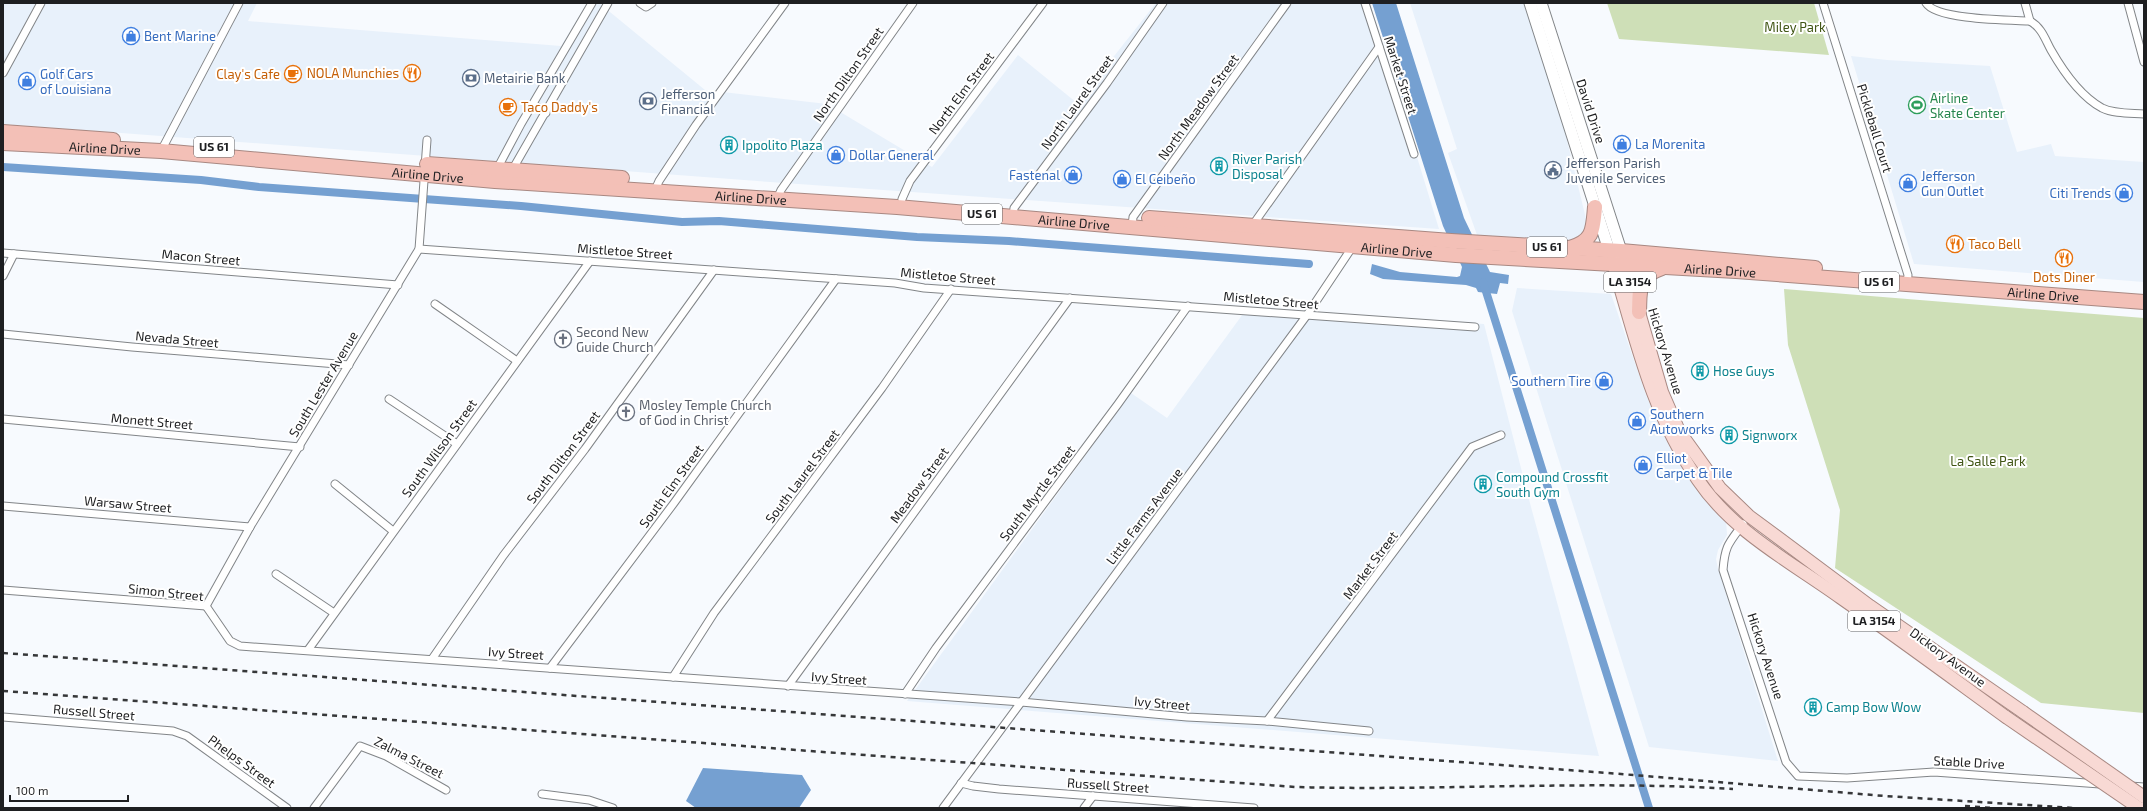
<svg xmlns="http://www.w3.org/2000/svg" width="2147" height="811" font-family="'Exo 2',sans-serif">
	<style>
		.built { fill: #e8f1fb }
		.green { fill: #cedfb7 }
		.water { fill: #75a0d1 }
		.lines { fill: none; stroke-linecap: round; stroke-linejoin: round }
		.canal { stroke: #75a0d1; stroke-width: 8 }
		.street-casing { stroke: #828588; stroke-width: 9 }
		.secondary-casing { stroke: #828588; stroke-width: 13 }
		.primary-casing { stroke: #a88882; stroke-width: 14 }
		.highway-casing { stroke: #a88882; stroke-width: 16 }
		.street { stroke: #fff; stroke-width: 7 }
		.secondary { stroke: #fff; stroke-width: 11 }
		.primary { stroke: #f8d9d4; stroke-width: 12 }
		.highway { stroke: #f3c0b7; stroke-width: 14 }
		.rail { stroke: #363739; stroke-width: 2.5; stroke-dasharray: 5 5; stroke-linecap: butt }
		.primary-bridge-casing { stroke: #a88882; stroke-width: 14; stroke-linecap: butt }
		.primary-bridge { stroke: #f8d9d4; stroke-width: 12 }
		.labels { text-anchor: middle; stroke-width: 4; stroke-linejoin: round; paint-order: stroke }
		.shield { fill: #fff; stroke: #626264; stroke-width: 1 }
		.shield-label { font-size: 12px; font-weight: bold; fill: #1e1f21 }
		.park-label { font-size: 13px; fill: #415615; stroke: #fff }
		.shop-label { font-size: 13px; fill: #366cbe; stroke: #fff; text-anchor: start }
		.food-label { font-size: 13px; fill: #c56008; stroke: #fff; text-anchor: end }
		.street-label { font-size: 13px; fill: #1e1f21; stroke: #fff }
		.service-label { font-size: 13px; fill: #4e5e75; stroke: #fff; text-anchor: start }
		.leisure-label { font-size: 13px; fill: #27864d; stroke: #fff; text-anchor: start }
		.culture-label { font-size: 13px; fill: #0d838f; stroke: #fff; text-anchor: start }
		.worship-label { font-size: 13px; fill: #5b616d; stroke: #fff; text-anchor: start }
	</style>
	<rect width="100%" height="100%" fill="#f7fafe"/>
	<g class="built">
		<polygon points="3,3 257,3 248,21 561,46 587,3 599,3 705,90 827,104 932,167 1018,55 1077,103 1156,3 1370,3 1439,229 770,182 3,124"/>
		<polygon points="1410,3 1524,3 1565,132 1587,223 1586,234 1569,242 1477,235 1448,153 1457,149"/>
		<polygon points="1851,56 1887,60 1990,66 2017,152 2051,144 2055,156 2144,162 2144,282 1914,264"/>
		<polygon points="1517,288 1611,294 1646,395 1659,425 1684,469 1726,520 1727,535 1718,550 1716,559 1718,569 1778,761 1649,747 1512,311"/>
		<polygon points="1248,307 1484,324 1531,507 1599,756 907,701 1131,393 1167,418"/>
	</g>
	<g class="green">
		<polygon points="1607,3 1814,3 1829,55 1619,39"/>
		<polygon points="1784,289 2144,318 2144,713 2041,703 1835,568 1840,510 1788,345"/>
	</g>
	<g class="water">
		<polygon points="1372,3 1396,3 1464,218 1490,272 1509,275 1508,284 1500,283 1497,294 1478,292 1476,288 1466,285 1383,279 1370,274 1372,264 1400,272 1457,277 1460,276 1462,267 1443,226"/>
		<polygon points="703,768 802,775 811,790 799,808 696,808 686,801"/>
	</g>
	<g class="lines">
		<g class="canal">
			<polyline points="3,167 201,180 259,187 521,206 682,222 719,221 917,237 1009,241 1309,264"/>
			<polyline points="1483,282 1649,808"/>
		</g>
		<g class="street-casing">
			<g id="street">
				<polyline points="640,3 646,7 652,3"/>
				<polyline points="1365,3 1414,154"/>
				<polyline points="1823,3 1908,275 1907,284"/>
				<path d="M1926 3C1936 20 2009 20 2030 21"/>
				<path d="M2025 3 2030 21C2042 28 2045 39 2051 50 2063 71 2080 96 2102 108 2114 114 2131 113 2144 114"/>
				<polyline points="2128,3 2144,62"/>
				<polyline points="3,73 41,3"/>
				<polyline points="533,104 546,113"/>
				<polyline points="161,151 239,3"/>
				<polyline points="497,169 521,124 592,3"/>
				<polyline points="511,172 608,3"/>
				<polyline points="655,190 659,181 696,125 785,3"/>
				<polyline points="777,199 781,190 913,3"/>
				<polyline points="902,199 910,181 1043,3"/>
				<polyline points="1013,217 1014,208 1107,83 1163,3"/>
				<polyline points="1132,226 1133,217 1287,3"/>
				<polyline points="1252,226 1379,47"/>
				<polyline points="419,249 895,283 924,288 1475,327"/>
				<polyline points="3,253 398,285"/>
				<polyline points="3,276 14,254"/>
				<polyline points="435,304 517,361"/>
				<polyline points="3,334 132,347 349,365"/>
				<polyline points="389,399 457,444"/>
				<polyline points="3,419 300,447"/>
				<polyline points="335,484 393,531"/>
				<polyline points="3,506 250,527"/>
				<path d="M1743 524C1729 543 1725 545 1723 570L1786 762 1798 776 1847 778 1934 772 2100 784"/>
				<polyline points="276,574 334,613"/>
				<polyline points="3,590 206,606"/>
				<polyline points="206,606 230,641 240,646 1021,702 1187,717 1267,721 1369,731"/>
				<polyline points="206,606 250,527 419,249 427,140"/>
				<polyline points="308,650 590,261"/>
				<polyline points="432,659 503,556 585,449 714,270"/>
				<polyline points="550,668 674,503 836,279"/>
				<polyline points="673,677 714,613 882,388 951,289"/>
				<polyline points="788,686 1070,298"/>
				<polyline points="905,694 936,648 1118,404 1188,306"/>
				<polyline points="3,717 173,731 187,736 287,808"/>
				<polyline points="1267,721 1472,447 1501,435"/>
				<polyline points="961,783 973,786 999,789 1254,808"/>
				<polyline points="2130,786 2144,787"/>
				<polyline points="542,794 589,800 613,808"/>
				<polyline points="314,808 360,746 386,756 446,790"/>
				<polyline points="943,808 1307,315 1353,246"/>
				<polyline points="1084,808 1093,796"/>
			</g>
		</g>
		<g class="secondary-casing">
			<g id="secondary">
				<polyline points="1530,3 1609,250"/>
				<polyline points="1541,3 1621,251"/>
			</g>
		</g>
		<g class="primary-casing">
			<g id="primary">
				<path d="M1611 256C1635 335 1650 411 1698 480 1733 532 1791 562 1841 598 1897 637 1951 677 2006 717"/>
				<polyline points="1623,257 1662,392 1679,431 1720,488 1749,516 1870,606 2023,712"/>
			</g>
		</g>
		<g class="highway-casing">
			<g id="highway">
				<polyline points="3,132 113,140"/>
				<path id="s1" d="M3 143 161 151 495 181 897 207 1456 255 1736 271 2144 302"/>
				<polyline points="427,164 622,178"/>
				<polyline points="1149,218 1451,241 1621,251 1815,268"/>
				<path d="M1570 248C1594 241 1593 229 1595 207"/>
				<path d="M1639 312C1640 288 1637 277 1662 268"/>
			</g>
		</g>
		<use href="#street" class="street"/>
		<use href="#secondary" class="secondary"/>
		<use href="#primary" class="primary"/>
		<use href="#highway" class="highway"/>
		<g class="rail">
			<polyline points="3,653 1621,774 1885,796 2074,808"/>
			<path d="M3 691 1295 787C1441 791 1588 780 1733 789"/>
			<polyline points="1965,806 1992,808"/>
		</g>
		<g class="primary-bridge-casing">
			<g id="primary-bridge">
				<polyline points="2023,712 2144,797"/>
				<polyline points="2006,717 2139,808"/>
			</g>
		</g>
		<use href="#primary-bridge" class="primary-bridge"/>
	</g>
	<defs>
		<g id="shop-ring" transform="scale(0.9)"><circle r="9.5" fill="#fff" stroke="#3f7fe0" stroke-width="1.5"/><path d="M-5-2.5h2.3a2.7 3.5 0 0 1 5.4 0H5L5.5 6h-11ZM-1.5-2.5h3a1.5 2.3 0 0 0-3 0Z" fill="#3f7fe0"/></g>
		<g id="restaurant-ring" transform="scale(0.9)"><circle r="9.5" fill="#fff" stroke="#e8710a" stroke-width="1.5"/><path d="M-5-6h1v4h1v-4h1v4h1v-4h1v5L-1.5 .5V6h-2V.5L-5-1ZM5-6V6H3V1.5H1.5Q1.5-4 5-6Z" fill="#e8710a"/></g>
		<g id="cafe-ring" transform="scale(0.9)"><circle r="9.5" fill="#fff" stroke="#e8710a" stroke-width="1.5"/><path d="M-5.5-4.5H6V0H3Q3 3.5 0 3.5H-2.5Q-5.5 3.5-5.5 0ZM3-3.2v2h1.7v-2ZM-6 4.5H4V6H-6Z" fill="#e8710a"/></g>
		<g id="bank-ring" transform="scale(0.9)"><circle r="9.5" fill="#fff" stroke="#5c6f8a" stroke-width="1.5"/><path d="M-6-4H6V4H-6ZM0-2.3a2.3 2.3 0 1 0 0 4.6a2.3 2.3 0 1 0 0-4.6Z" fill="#5c6f8a"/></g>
		<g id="stadium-ring" transform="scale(0.9)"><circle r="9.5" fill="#fff" stroke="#2e9e5b" stroke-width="1.5"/><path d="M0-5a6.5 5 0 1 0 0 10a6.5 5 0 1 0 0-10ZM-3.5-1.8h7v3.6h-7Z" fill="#2e9e5b"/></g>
		<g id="building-ring" transform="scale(0.9)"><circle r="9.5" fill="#fff" stroke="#0f9aa8" stroke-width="1.5"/><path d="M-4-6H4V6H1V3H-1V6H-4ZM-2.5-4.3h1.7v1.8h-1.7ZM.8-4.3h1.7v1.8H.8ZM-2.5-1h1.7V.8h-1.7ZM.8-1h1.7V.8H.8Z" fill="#0f9aa8"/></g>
		<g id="civic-ring" transform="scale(0.9)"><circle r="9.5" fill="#fff" stroke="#5c6f8a" stroke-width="1.5"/><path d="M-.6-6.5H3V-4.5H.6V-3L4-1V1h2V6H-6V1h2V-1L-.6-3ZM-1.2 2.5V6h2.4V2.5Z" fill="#5c6f8a"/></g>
		<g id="church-ring" transform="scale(0.9)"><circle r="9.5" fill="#fff" stroke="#6b7280" stroke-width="1.5"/><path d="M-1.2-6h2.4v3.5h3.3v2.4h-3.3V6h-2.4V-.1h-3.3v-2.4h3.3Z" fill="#6b7280"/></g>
	</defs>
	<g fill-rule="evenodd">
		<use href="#shop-ring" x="131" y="36"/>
		<use href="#restaurant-ring" x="412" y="73"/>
		<use href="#cafe-ring" x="293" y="74"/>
		<use href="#bank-ring" x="471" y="78"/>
		<use href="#shop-ring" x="27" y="81"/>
		<use href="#bank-ring" x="648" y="101"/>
		<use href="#stadium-ring" x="1917" y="105"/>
		<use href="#cafe-ring" x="508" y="107"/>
		<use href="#shop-ring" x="1622" y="144"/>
		<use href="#building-ring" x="729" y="145"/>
		<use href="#shop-ring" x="836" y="155"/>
		<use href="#building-ring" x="1219" y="166"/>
		<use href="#civic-ring" x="1553" y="170"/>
		<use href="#shop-ring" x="1073" y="175"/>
		<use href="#shop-ring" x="1122" y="179"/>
		<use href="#shop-ring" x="1908" y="183"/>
		<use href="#shop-ring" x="2124" y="193"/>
		<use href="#restaurant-ring" x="1955" y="244"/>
		<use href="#restaurant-ring" x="2064" y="258"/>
		<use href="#church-ring" x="563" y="339"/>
		<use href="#building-ring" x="1700" y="371"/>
		<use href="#shop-ring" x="1604" y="381"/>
		<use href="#church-ring" x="626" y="412"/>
		<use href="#shop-ring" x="1637" y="421"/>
		<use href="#building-ring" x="1729" y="435"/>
		<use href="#shop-ring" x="1643" y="465"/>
		<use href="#building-ring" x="1483" y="484"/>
		<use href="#building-ring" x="1813" y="707"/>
	</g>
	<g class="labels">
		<g class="shield">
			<rect x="194" y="137" width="40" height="20" rx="3"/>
			<rect x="962" y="204" width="40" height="20" rx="3"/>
			<rect x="1527" y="237" width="40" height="20" rx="3"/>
			<rect x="1604" y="272" width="52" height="20" rx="3"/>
			<rect x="1859" y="272" width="40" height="20" rx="3"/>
			<rect x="1848" y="611" width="52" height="20" rx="3"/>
		</g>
		<g class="shield-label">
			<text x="214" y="151">US 61</text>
			<text x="982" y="218">US 61</text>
			<text x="1547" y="251">US 61</text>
			<text x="1630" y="286">LA 3154</text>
			<text x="1879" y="286">US 61</text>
			<text x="1874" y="625">LA 3154</text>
		</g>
		<g class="park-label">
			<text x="1795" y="32">Miley Park</text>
			<text x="1988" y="466">La Salle Park</text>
		</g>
		<g class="shop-label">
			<text x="144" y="41">Bent Marine</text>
			<text x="40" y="79">Golf Cars<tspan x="40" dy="15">of Louisiana</tspan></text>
			<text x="1635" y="149">La Morenita</text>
			<text x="849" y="160">Dollar General</text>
			<text x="1060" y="180" text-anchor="end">Fastenal</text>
			<text x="1921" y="181">Jefferson<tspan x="1921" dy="15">Gun Outlet</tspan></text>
			<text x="1135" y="184">El Ceibeño</text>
			<text x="2111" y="198" text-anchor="end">Citi Trends</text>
			<text x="1591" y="386" text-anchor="end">Southern Tire</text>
			<text x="1650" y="419">Southern<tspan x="1650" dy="15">Autoworks</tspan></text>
			<text x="1656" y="463">Elliot<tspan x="1656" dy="15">Carpet &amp; Tile</tspan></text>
		</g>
		<g class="food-label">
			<text x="399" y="78">NOLA Munchies</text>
			<text x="280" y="79">Clay's Cafe</text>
			<text x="521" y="112" text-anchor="start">Taco Daddy's</text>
			<text x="1968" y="249" text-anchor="start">Taco Bell</text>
			<text x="2064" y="282" text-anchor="middle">Dots Diner</text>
		</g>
		<g class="street-label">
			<text transform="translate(848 74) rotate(-55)" y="5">North Dilton Street</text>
			<text transform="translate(1401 75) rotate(72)" y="5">Market Street</text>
			<text transform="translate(961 93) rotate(-53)" y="5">North Elm Street</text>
			<text transform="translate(1077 102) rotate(-54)" y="5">North Laurel Street</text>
			<text transform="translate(1198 107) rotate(-54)" y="5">North Meadow Street</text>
			<text transform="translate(1591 111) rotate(72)" y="5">David Drive</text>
			<text transform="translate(1875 128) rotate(73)" y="5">Pickleball Court</text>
			<text dy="5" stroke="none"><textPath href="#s1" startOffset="102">Airline Drive</textPath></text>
			<text dy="5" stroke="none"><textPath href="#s1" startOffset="426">Airline Drive</textPath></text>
			<text dy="5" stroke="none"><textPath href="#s1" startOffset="750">Airline Drive</textPath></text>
			<text dy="5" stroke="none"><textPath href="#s1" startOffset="1074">Airline Drive</textPath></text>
			<text transform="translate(625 251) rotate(4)" y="5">Mistletoe Street</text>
			<text dy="5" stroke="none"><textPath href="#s1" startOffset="1398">Airline Drive</textPath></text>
			<text transform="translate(201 257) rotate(5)" y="5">Macon Street</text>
			<text dy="5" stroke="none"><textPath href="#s1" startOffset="1722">Airline Drive</textPath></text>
			<text transform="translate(948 276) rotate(5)" y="5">Mistletoe Street</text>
			<text dy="5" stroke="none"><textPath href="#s1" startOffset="2046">Airline Drive</textPath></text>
			<text transform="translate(1271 300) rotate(5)" y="5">Mistletoe Street</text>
			<text transform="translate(177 339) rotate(5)" y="5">Nevada Street</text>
			<text transform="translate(1666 351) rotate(73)" y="5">Hickory Avenue</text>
			<text transform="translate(323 384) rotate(-59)" y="5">South Lester Avenue</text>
			<text transform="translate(152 421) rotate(5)" y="5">Monett Street</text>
			<text transform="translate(439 448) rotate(-54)" y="5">South Wilson Street</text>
			<text transform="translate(563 457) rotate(-53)" y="5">South Dilton Street</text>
			<text transform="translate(802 476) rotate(-53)" y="5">South Laurel Street</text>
			<text transform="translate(919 485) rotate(-54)" y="5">Meadow Street</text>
			<text transform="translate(671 486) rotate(-54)" y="5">South Elm Street</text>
			<text transform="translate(1037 493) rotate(-53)" y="5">South Myrtle Street</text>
			<text transform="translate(128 504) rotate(5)" y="5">Warsaw Street</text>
			<text transform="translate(1144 516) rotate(-53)" y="5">Little Farms Avenue</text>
			<text transform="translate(1370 565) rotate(-53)" y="5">Market Street</text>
			<text transform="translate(166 592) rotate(6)" y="5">Simon Street</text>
			<text transform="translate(516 653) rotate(4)" y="5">Ivy Street</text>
			<text transform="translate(1766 656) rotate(72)" y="5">Hickory Avenue</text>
			<text transform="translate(1948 657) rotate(36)" y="5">Dickory Avenue</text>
			<text transform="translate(839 678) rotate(4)" y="5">Ivy Street</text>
			<text transform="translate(1162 703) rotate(5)" y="5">Ivy Street</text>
			<text transform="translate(94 712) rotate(5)" y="5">Russell Street</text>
			<text transform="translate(409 757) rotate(27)" y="5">Zalma Street</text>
			<text transform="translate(242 761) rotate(36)" y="5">Phelps Street</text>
			<text transform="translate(1969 762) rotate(3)" y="5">Stable Drive</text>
			<text transform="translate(1108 785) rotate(4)" y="5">Russell Street</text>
		</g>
		<g class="service-label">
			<text x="484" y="83">Metairie Bank</text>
			<text x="661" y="99">Jefferson<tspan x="661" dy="15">Financial</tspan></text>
			<text x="1566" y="168">Jefferson Parish<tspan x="1566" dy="15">Juvenile Services</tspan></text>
		</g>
		<g class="leisure-label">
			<text x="1930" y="103">Airline<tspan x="1930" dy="15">Skate Center</tspan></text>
		</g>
		<g class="culture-label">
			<text x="742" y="150">Ippolito Plaza</text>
			<text x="1232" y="164">River Parish<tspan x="1232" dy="15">Disposal</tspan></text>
			<text x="1713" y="376">Hose Guys</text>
			<text x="1742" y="440">Signworx</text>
			<text x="1496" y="482">Compound Crossfit<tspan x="1496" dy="15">South Gym</tspan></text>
			<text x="1826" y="712">Camp Bow Wow</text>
		</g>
		<g class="worship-label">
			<text x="576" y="337">Second New<tspan x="576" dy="15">Guide Church</tspan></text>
			<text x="639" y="410">Mosley Temple Church<tspan x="639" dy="15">of God in Christ</tspan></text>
		</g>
	</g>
	<rect width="2147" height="811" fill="none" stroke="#1e1f21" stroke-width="8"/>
	<path d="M10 795v6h118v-6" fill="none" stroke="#1e1f21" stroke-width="2"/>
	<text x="16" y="795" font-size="12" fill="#1e1f21" stroke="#ffffff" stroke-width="3" paint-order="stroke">100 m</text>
</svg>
